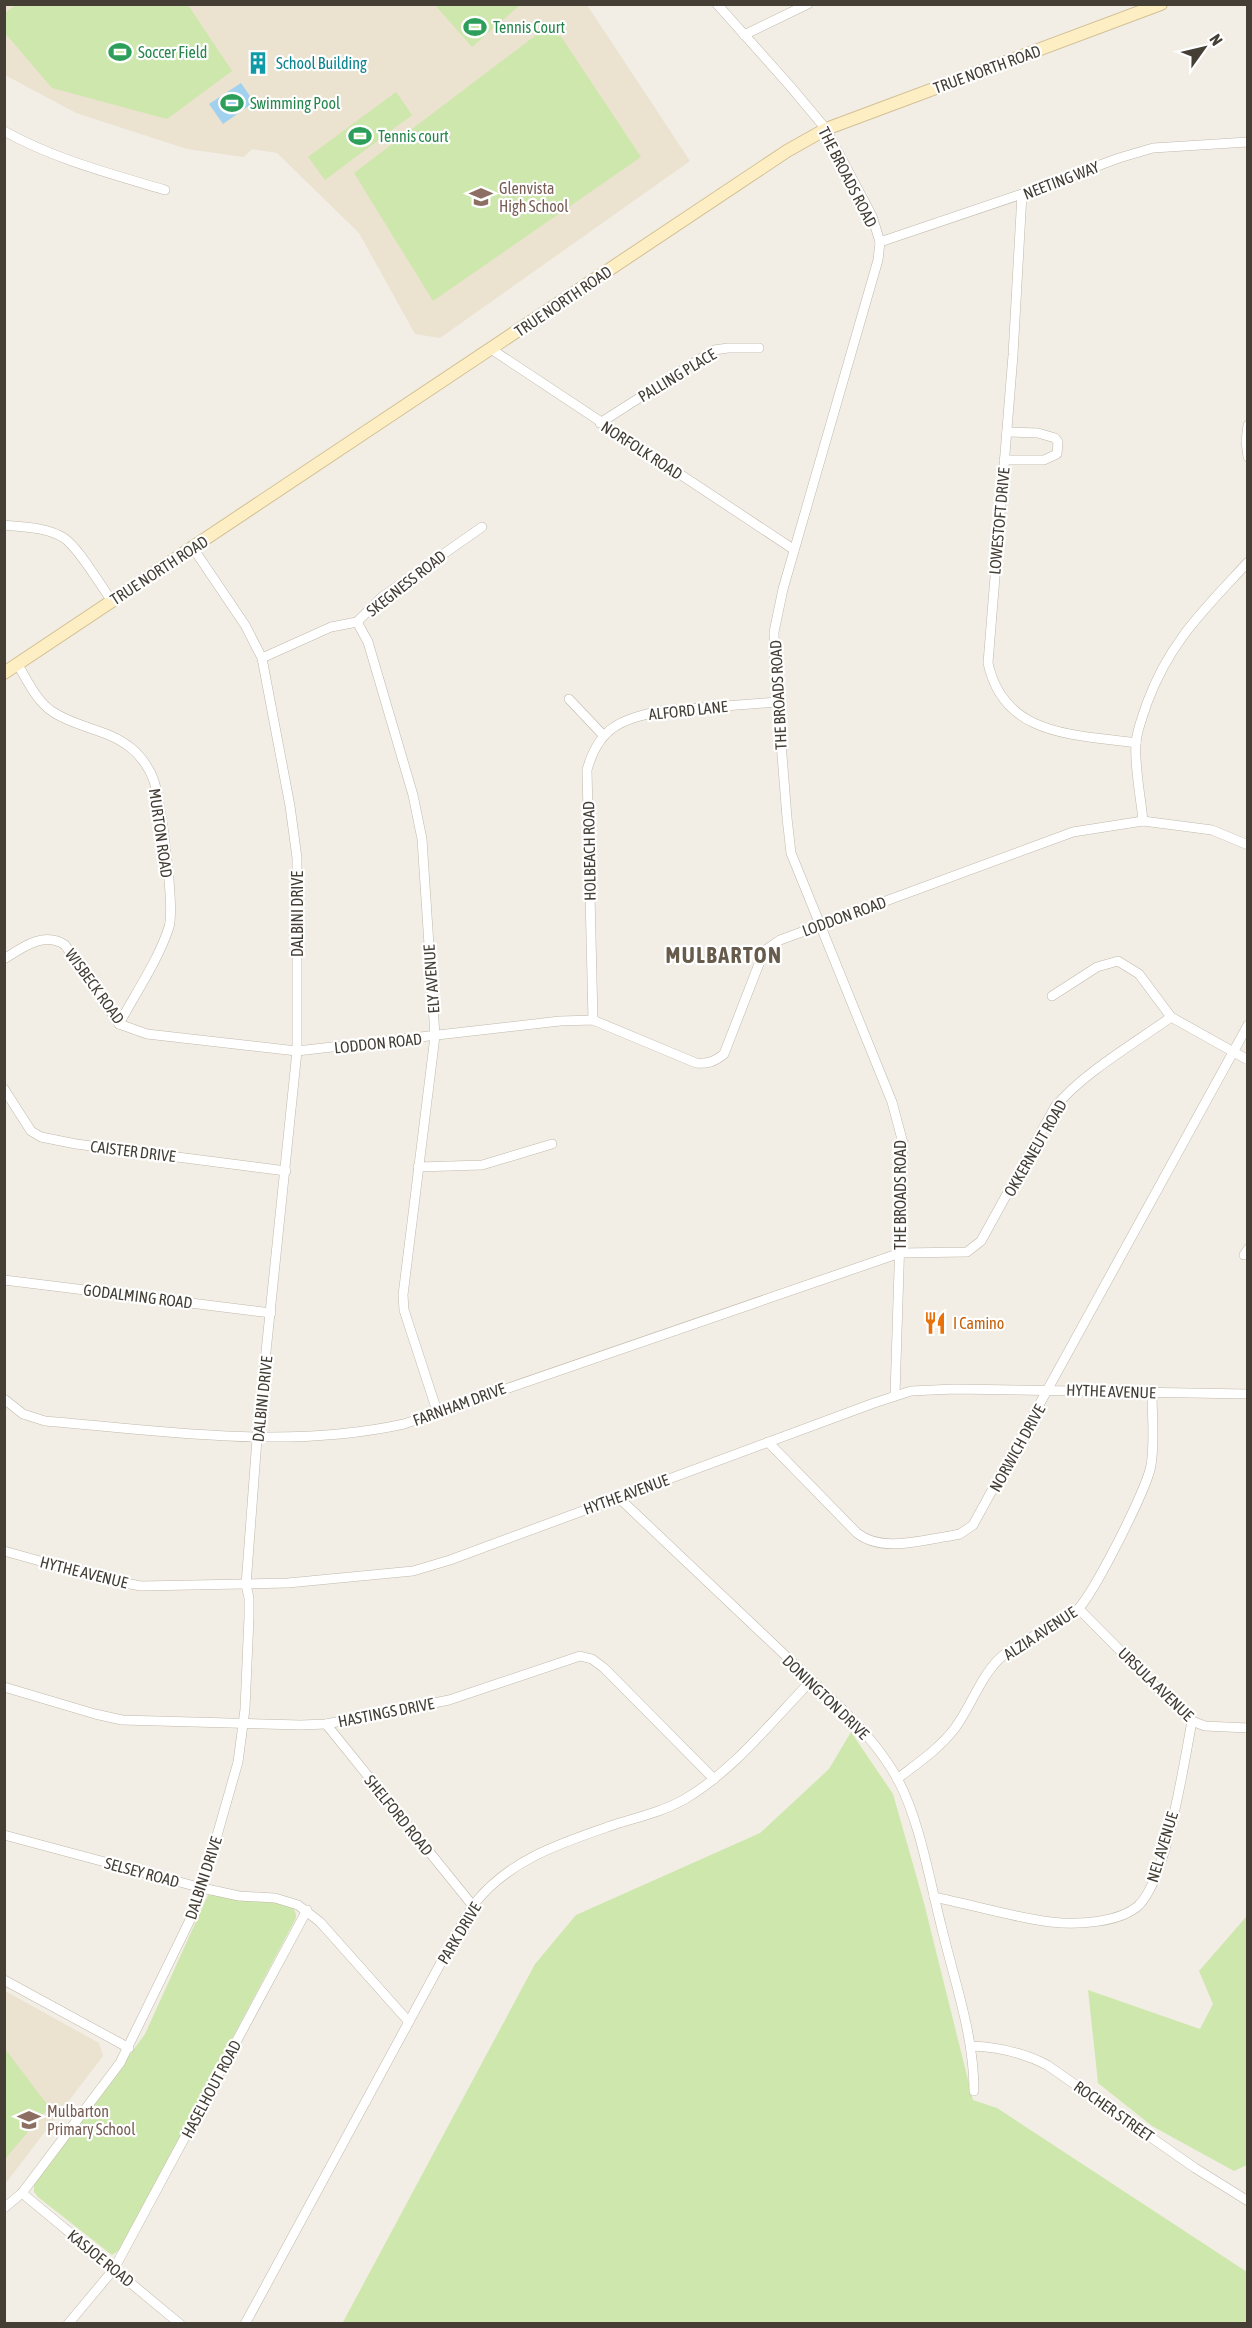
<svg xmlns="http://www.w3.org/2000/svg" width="1252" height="2328" font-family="'Asap Condensed',sans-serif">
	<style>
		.education { fill: #ebe2cf }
		.green { fill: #cee7ad }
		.water { fill: #a1d1ef }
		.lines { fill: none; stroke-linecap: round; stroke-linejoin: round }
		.minor-casing { stroke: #c0b8aa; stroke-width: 10 }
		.secondary-casing { stroke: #d2c095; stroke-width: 14 }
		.minor { stroke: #fff; stroke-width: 9 }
		.secondary { stroke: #feeec3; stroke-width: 12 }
		.labels { text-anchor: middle; stroke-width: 4.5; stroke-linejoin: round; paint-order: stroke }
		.leisure-label { font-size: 16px; fill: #27864d; stroke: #fff; text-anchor: start }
		.culture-label { font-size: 16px; fill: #0d838f; stroke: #fff; text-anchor: start }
		.street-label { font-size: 16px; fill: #443e35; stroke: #fff }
		.education-label { font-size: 16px; fill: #785e54; stroke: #fff; text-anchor: start }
		.food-label { font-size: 16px; fill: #c56008; stroke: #fff; text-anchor: start }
		.district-label { font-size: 22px; font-weight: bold; letter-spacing: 1.5px; fill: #675b4c; stroke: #fff }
	</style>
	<rect width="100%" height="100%" fill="#f2eee5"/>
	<g class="education">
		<polygon points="4,5 587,5 690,161 440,338 415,334 359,233 277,153 252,149 244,157 187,149 76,113 5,75"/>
		<polygon points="5,1991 99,2043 103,2056 5,2184"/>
	</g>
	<g class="green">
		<polygon points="517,4 519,6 472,47 435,5"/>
		<polygon points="16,5 188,5 232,71 167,119 52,88 5,33 5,13"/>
		<polygon points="552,23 641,157 433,301 354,173"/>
		<polygon points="396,92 412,115 325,180 308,157"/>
		<polygon points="851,1732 893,1794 924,1903 973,2100 997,2108 1247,2272 1247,2323 342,2324 535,1964 576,1915 760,1833 829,1769"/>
		<path d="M208 1895C230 1896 272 1893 291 1906 295 1909 296 1913 296 1918L123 2244 118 2251 112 2255 38 2197 34 2192V2185L145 2034Z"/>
		<polygon points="1247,1916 1247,2165 1234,2171 1152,2126 1098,2083 1088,1990 1200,2029 1213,2004 1199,1971"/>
		<polygon points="5,2049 49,2107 5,2159"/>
	</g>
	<polygon class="water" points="241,83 254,102 223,124 209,104"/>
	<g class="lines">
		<g class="minor-casing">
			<g id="minor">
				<polyline points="717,4 790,86 826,129 872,216 880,242 878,260 783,589 774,632 775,667 787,818 791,853 892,1102 903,1143 895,1395"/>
				<polyline points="744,35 808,4"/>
				<path d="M4 131C54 159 111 174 165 190"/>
				<path d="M1022 194 1013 355 988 663C1004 737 1074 734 1136 743"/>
				<polyline points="880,242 1022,194 1119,158 1153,148 1248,142"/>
				<polyline points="491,349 793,549"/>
				<polyline points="600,423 714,350 728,348 759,348"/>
				<polyline points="1248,425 1246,441 1248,457"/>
				<polyline points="1004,460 1044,460 1057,454 1058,442 1055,438 1038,433 1007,432"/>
				<path d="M4 525C23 527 47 527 64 538 79 548 100 585 112 601"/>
				<polyline points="357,622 368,642 413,795 422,839 435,1036 403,1295 404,1310 437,1411"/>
				<polyline points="262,658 331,627 357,622 382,597 482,527"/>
				<path d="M18 665C27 680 37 702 53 712 77 728 108 729 131 748 141 756 150 769 154 781 161 804 175 906 169 927 159 959 135 994 119 1024"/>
				<polyline points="569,699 603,735"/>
				<path d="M1143 821C1141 798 1134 765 1136 743 1137 729 1143 716 1147 703 1170 641 1204 610 1248 562"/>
				<path d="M4 959C23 947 44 931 65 945L119 1024 147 1034 297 1051 560 1021 593 1020 696 1063C708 1064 714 1062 724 1054L764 951 780 940 1073 832 1143 821 1212 830 1248 845"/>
				<polyline points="1052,996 1097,967 1118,961 1139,974 1171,1017 1248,1060"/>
				<path d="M593 1020 587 770C599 727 620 720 660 711L777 702"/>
				<polyline points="4,1089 31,1131 41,1137 76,1144 286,1171"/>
				<polyline points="418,1167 482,1165 552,1144"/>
				<polyline points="1244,1255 1248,1249"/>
				<polyline points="4,1280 271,1313"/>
				<path d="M4 1399 23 1414 45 1421C165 1431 285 1450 404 1424L900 1253 967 1252 981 1241 1055 1107C1083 1073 1135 1043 1171 1017"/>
				<path d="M768 1442 857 1533C882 1553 921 1540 950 1536L960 1534 973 1525 1248 1025"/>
				<path d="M618 1497 844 1711C865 1732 884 1754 898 1780 920 1821 930 1883 942 1929 955 1983 974 2036 974 2091"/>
				<polyline points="4,1551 108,1580 141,1586 288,1583 413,1571 450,1560 874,1403 911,1391 954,1389 1248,1394"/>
				<polyline points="1079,1609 1169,1700 1192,1721 1205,1726 1248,1728"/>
				<polyline points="4,1687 95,1714 122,1720 301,1725 326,1724 449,1700 580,1656 592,1659 604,1668 714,1779"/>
				<polyline points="326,1724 473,1906"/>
				<path d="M897 1779C918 1763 939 1749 955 1728 971 1706 980 1678 999 1659 1021 1638 1053 1630 1076 1611 1092 1598 1148 1487 1151 1465 1155 1442 1152 1416 1152 1393"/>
				<polyline points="4,1835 202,1888 239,1896 275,1898 298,1905 320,1922 409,2022"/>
				<path d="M934 1897C973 1905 1011 1917 1051 1922 1076 1925 1120 1923 1139 1905 1167 1877 1184 1763 1192 1721"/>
				<polyline points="4,1980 129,2048"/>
				<path d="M971 2046C999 2047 1022 2052 1047 2065L1195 2168 1248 2201"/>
				<polyline points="22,2193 180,2324"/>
				<polyline points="4,2208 22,2193 120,2063 189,1922 202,1888 238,1762 245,1709 249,1617 249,1598 246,1585 257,1439 297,1051 297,858 290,806 262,658 245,625 193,548"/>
				<polyline points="68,2324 114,2269 307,1910"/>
				<path d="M245 2324 450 1946C458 1932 465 1916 475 1903 511 1858 564 1842 616 1824 639 1817 664 1811 685 1799 734 1770 771 1722 811 1681"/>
			</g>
		</g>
		<g class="secondary-casing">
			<polyline id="secondary" points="4,673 787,151 826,129 1161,4"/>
		</g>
		<use href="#minor" class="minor"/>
		<use href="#secondary" class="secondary"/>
	</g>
	<defs>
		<g id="stadium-bare" transform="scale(1.8)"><path d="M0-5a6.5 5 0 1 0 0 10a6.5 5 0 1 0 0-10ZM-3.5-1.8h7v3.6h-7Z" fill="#2e9e5b" stroke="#fff" stroke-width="2.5" paint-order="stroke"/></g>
		<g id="building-bare" transform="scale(1.8)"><path d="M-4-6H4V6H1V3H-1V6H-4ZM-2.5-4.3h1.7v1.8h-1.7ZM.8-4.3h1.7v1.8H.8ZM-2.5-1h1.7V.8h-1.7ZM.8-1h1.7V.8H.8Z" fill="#0f9aa8" stroke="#fff" stroke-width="2.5" paint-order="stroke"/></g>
		<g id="school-bare" transform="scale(1.8)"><path d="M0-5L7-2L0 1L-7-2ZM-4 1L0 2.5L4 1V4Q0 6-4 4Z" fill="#8d6e63" stroke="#fff" stroke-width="2.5" paint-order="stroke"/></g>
		<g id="restaurant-bare" transform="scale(1.8)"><path d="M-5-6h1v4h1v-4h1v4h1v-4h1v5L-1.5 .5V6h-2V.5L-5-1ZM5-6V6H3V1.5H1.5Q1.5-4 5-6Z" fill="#e8710a" stroke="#fff" stroke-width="2.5" paint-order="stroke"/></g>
	</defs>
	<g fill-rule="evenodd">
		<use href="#stadium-bare" x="475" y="27"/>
		<use href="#stadium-bare" x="120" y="52"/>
		<use href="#building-bare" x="258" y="63"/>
		<use href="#stadium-bare" x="232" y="103"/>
		<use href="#stadium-bare" x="360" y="136"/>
		<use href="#school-bare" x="481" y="197"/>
		<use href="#restaurant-bare" x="935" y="1323"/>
		<use href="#school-bare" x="29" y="2120"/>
	</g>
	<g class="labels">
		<g class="leisure-label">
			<text x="493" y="33">Tennis Court</text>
			<text x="138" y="58">Soccer Field</text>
			<text x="250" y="109">Swimming Pool</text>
			<text x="378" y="142">Tennis court</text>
		</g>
		<g class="culture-label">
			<text x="276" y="69">School Building</text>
		</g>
		<g class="street-label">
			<text transform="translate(987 69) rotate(-20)" y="6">TRUE NORTH ROAD</text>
			<text transform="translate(848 177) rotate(63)" y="6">THE BROADS ROAD</text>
			<text transform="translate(1061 180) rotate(-21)" y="6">NEETING WAY</text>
			<text transform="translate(563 301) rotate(-34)" y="6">TRUE NORTH ROAD</text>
			<text transform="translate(677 375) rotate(-31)" y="6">PALLING PLACE</text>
			<text transform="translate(642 450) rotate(33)" y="6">NORFOLK ROAD</text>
			<text transform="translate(999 521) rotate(-85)" y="6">LOWESTOFT DRIVE</text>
			<text transform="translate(159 570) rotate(-33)" y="6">TRUE NORTH ROAD</text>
			<text transform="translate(406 583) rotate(-38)" y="6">SKEGNESS ROAD</text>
			<text transform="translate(778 695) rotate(-93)" y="6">THE BROADS ROAD</text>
			<text transform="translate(688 710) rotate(-6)" y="6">ALFORD LANE</text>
			<text transform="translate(161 833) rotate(82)" y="6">MURTON ROAD</text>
			<text transform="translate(589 851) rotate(-91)" y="6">HOLBEACH ROAD</text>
			<text transform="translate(297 914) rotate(-90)" y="6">DALBINI DRIVE</text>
			<text transform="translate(844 916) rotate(-20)" y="6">LODDON ROAD</text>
			<text transform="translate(431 979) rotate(-94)" y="6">ELY AVENUE</text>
			<text transform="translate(95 986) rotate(54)" y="6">WISBECK ROAD</text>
			<text transform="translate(378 1043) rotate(-6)" y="6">LODDON ROAD</text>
			<text transform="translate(1035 1148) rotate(-60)" y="6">OKKERNEUT ROAD</text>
			<text transform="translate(133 1151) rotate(7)" y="6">CAISTER DRIVE</text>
			<text transform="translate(900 1195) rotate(-90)" y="6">THE BROADS ROAD</text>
			<text transform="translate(138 1296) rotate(7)" y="6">GODALMING ROAD</text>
			<text transform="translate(1111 1391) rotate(2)" y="6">HYTHE AVENUE</text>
			<text transform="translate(262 1399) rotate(-84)" y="6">DALBINI DRIVE</text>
			<text transform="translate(459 1404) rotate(-20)" y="6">FARNHAM DRIVE</text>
			<text transform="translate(1017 1448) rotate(-61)" y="6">NORWICH DRIVE</text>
			<text transform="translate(626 1494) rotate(-20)" y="6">HYTHE AVENUE</text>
			<text transform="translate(84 1572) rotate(14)" y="6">HYTHE AVENUE</text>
			<text transform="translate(1040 1633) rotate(-33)" y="6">ALZIA AVENUE</text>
			<text transform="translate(1156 1684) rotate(44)" y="6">URSULA AVENUE</text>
			<text transform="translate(826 1697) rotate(44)" y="6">DONINGTON DRIVE</text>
			<text transform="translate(386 1712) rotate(-11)" y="6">HASTINGS DRIVE</text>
			<text transform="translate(399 1815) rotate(51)" y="6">SHELFORD ROAD</text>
			<text transform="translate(1162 1847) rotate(-73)" y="6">NEL AVENUE</text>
			<text transform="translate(142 1872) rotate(15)" y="6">SELSEY ROAD</text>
			<text transform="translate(203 1878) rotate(-72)" y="6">DALBINI DRIVE</text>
			<text transform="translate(459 1933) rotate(-59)" y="6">PARK DRIVE</text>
			<text transform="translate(211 2089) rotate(-62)" y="6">HASELHOUT ROAD</text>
			<text transform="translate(1114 2111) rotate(35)" y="6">ROCHER STREET</text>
			<text transform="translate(101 2258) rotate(39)" y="6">KASJOE ROAD</text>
		</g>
		<g class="education-label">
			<text x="499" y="194">Glenvista<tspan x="499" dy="18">High School</tspan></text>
			<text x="47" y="2117">Mulbarton<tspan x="47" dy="18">Primary School</tspan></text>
		</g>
		<g class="food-label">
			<text x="953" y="1329">I Camino</text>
		</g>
		<g class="district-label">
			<text x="724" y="963">MULBARTON</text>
		</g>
	</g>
	<rect width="1252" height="2328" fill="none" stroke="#443e35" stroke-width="12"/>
	<g transform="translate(1204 48) rotate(56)" stroke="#ffffff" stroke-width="4.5" paint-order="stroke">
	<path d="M0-4.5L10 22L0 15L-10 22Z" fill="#443e35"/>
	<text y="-9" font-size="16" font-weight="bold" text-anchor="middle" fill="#443e35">N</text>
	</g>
</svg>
